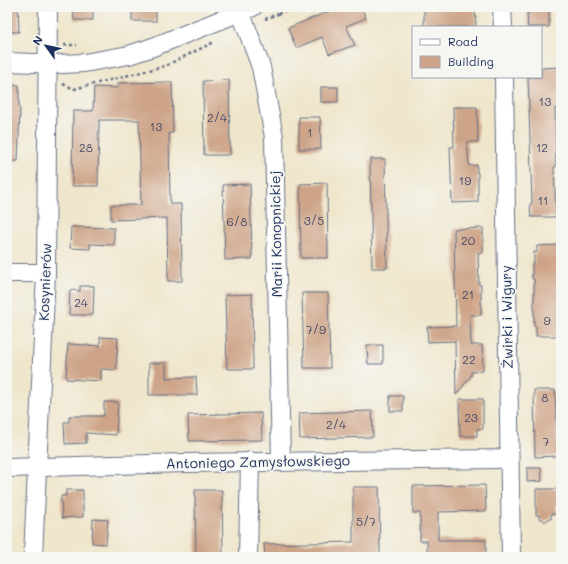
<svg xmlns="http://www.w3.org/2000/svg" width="568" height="564" font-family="Mali,sans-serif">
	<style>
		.building { fill: #cea488 }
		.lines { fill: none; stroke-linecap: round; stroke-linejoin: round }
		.minor-casing { stroke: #656f84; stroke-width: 20 }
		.path { stroke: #656f84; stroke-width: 2.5; stroke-dasharray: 3 3; stroke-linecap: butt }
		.minor { stroke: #fff; stroke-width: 18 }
		.labels { text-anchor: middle; stroke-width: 3.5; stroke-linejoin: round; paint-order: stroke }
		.number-label { font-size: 12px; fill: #484c68 }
		.street-label { font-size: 14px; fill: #1b2f5e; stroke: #f6f6f2 }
	</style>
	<rect width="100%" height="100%" fill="#f6f6f2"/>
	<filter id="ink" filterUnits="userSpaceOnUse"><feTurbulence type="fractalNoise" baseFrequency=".025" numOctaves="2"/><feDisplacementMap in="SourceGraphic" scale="8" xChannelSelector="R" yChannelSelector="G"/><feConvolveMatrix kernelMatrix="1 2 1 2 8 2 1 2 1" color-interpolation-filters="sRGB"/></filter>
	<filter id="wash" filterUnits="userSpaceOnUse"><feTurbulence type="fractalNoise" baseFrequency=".012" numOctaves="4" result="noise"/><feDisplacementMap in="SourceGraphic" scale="16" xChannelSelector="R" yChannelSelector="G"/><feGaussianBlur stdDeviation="0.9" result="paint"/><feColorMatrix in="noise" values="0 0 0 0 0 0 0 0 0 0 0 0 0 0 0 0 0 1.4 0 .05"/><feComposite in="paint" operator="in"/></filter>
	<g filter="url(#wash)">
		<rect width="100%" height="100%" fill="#efe6cc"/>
		<g id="blocks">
			<g class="building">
				<polygon points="7,7 18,7 19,32 7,32"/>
				<polygon points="73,7 93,7 93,20 74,20"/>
				<rect x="132" y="7" width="24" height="14"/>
				<polygon points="340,7 361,7 366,18 346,26 355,45 329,54 322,37 296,48 288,28"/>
				<polygon points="424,7 475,7 476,25 475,27 424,27"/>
				<polygon points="530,7 544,7 544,10 549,10 549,27 528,27 527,13 530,13"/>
				<polygon points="561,67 561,108 555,108 556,167 554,167 556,217 531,217 530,204 532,203 528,77 541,77 541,68"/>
				<polygon points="229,80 230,155 204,155 203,81"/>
				<polygon points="172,82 173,133 169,133 170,204 181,204 182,281 168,281 167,218 111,220 111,205 141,205 139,120 99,120 98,186 72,186 73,111 93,111 94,87 118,88 118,83"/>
				<polygon points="7,85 19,85 19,108 20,109 18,161 7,161"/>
				<rect x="321" y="87" width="17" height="15"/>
				<polygon points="453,107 477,107 478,142 467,142 469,166 477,165 477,173 478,173 478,202 452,203 450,147 454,147"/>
				<polygon points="299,117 320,117 321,149 299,149"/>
				<polygon points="370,159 385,159 387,268 372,268"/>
				<polygon points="327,183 328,258 301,258 300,184"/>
				<polygon points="250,184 252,259 225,260 223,185"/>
				<polygon points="71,227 114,228 114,245 90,244 90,249 70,248"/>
				<polygon points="483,228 483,253 478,253 479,285 481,285 481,315 470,315 471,345 482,345 483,371 471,372 471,376 456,395 455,341 428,342 427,327 456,326 454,229"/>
				<polygon points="561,245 560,336 536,336 536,326 534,326 534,279 532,279 532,263 534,263 534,252 537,252 537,246"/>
				<polygon points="80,286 94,286 93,315 69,315 70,290 80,291"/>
				<polygon points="302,293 328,293 330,368 304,368"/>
				<polygon points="252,294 253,369 227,369 225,295"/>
				<polygon points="100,337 118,338 116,370 101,369 101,381 66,379 68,344 100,346"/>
				<polygon points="367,345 383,345 383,364 368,364"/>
				<polygon points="149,363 166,363 166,378 196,377 197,395 149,395"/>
				<polygon points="534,390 555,390 558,456 535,457"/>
				<rect x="390" y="396" width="13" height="15"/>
				<polygon points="459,399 483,399 483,429 477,429 477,436 460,436"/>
				<polygon points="104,402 118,402 116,435 86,433 86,443 65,444 64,422 69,422 69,416 104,416"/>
				<polygon points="372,411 373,437 300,439 299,413"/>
				<polygon points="261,413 262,440 189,441 188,415"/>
				<polygon points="527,468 541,468 542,481 527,482"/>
				<polygon points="485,485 486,511 438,512 438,540 486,540 486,557 427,557 427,541 420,541 420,513 413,513 413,486"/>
				<polygon points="353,487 379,487 380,557 265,557 264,544 353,542"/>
				<polygon points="536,489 560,489 560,505 556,505 557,514 551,514 551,519 548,519 545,522 542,519 539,519 539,515 536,515"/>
				<polygon points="66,490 83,490 83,517 62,518 61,496 66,496"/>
				<polygon points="195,490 222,490 223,557 196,557"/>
				<polygon points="93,519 108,520 106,544 92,543"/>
			</g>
		</g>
	</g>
	<g filter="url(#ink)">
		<use href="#blocks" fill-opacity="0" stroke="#656f84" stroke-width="1"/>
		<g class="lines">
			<g class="minor-casing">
				<g id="minor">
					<polyline points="502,7 503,27"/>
					<polyline points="241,13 261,67 274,137 281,461"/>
					<polyline points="7,62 61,64 84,63 129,55 153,47 253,7"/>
					<polyline points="504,77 511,557"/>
					<polyline points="7,273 46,273"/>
					<polyline points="7,468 185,463 496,459 509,457"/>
					<polyline points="33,557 46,273 48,7"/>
					<polyline points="248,557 250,461"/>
				</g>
			</g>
			<g class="path">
				<polyline points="278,14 294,7"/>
				<polyline points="265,19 278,14 275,7"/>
				<polyline points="64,45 77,45"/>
				<polyline points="63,84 74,89 165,66 214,42"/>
			</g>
			<use href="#minor" class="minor"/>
		</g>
	</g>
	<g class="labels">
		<g class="number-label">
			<text x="545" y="106">13</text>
			<text x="217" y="122">2/4</text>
			<text x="156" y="131">13</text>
			<text x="310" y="137">1</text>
			<text x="86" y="152">28</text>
			<text x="542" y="152">12</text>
			<text x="465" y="185">19</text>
			<text x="543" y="205">11</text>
			<text x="314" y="225">3/5</text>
			<text x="237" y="226">6/8</text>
			<text x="468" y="245">20</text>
			<text x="468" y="299">21</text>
			<text x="81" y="307">24</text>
			<text x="547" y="325">9</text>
			<text x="316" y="334">7/9</text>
			<text x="469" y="364">22</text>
			<text x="545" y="402">8</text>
			<text x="471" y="422">23</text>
			<text x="336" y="429">2/4</text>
			<text x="546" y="446">7</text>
			<text x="366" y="526">5/7</text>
		</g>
		<g class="street-label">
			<text transform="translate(276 234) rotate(-91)" y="5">Marii Konopnickiej</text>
			<text transform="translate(45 282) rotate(-88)" y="5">Kosynierów</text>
			<text transform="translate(507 317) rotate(-91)" y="5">Żwirki i Wigury</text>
			<text transform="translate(258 462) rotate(-1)" y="5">Antoniego Zamysłowskiego</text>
		</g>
	</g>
	<rect width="568" height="564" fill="none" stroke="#f6f6f2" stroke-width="24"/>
	<rect x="412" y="26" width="130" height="52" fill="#f6f6f2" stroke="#9ea6b7"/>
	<rect x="420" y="39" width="20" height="6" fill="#ffffff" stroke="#9ea6b7"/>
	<text x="448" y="46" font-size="12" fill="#1b2f5e">Road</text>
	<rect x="420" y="56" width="20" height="12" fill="#cea488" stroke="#9ea6b7"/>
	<text x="448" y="66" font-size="12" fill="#1b2f5e">Building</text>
	<g transform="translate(46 46) rotate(303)" stroke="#f6f6f2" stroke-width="3" paint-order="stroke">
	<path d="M0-3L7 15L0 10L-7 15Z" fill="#1b2f5e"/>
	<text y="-6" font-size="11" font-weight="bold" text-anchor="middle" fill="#1b2f5e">N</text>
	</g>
</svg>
